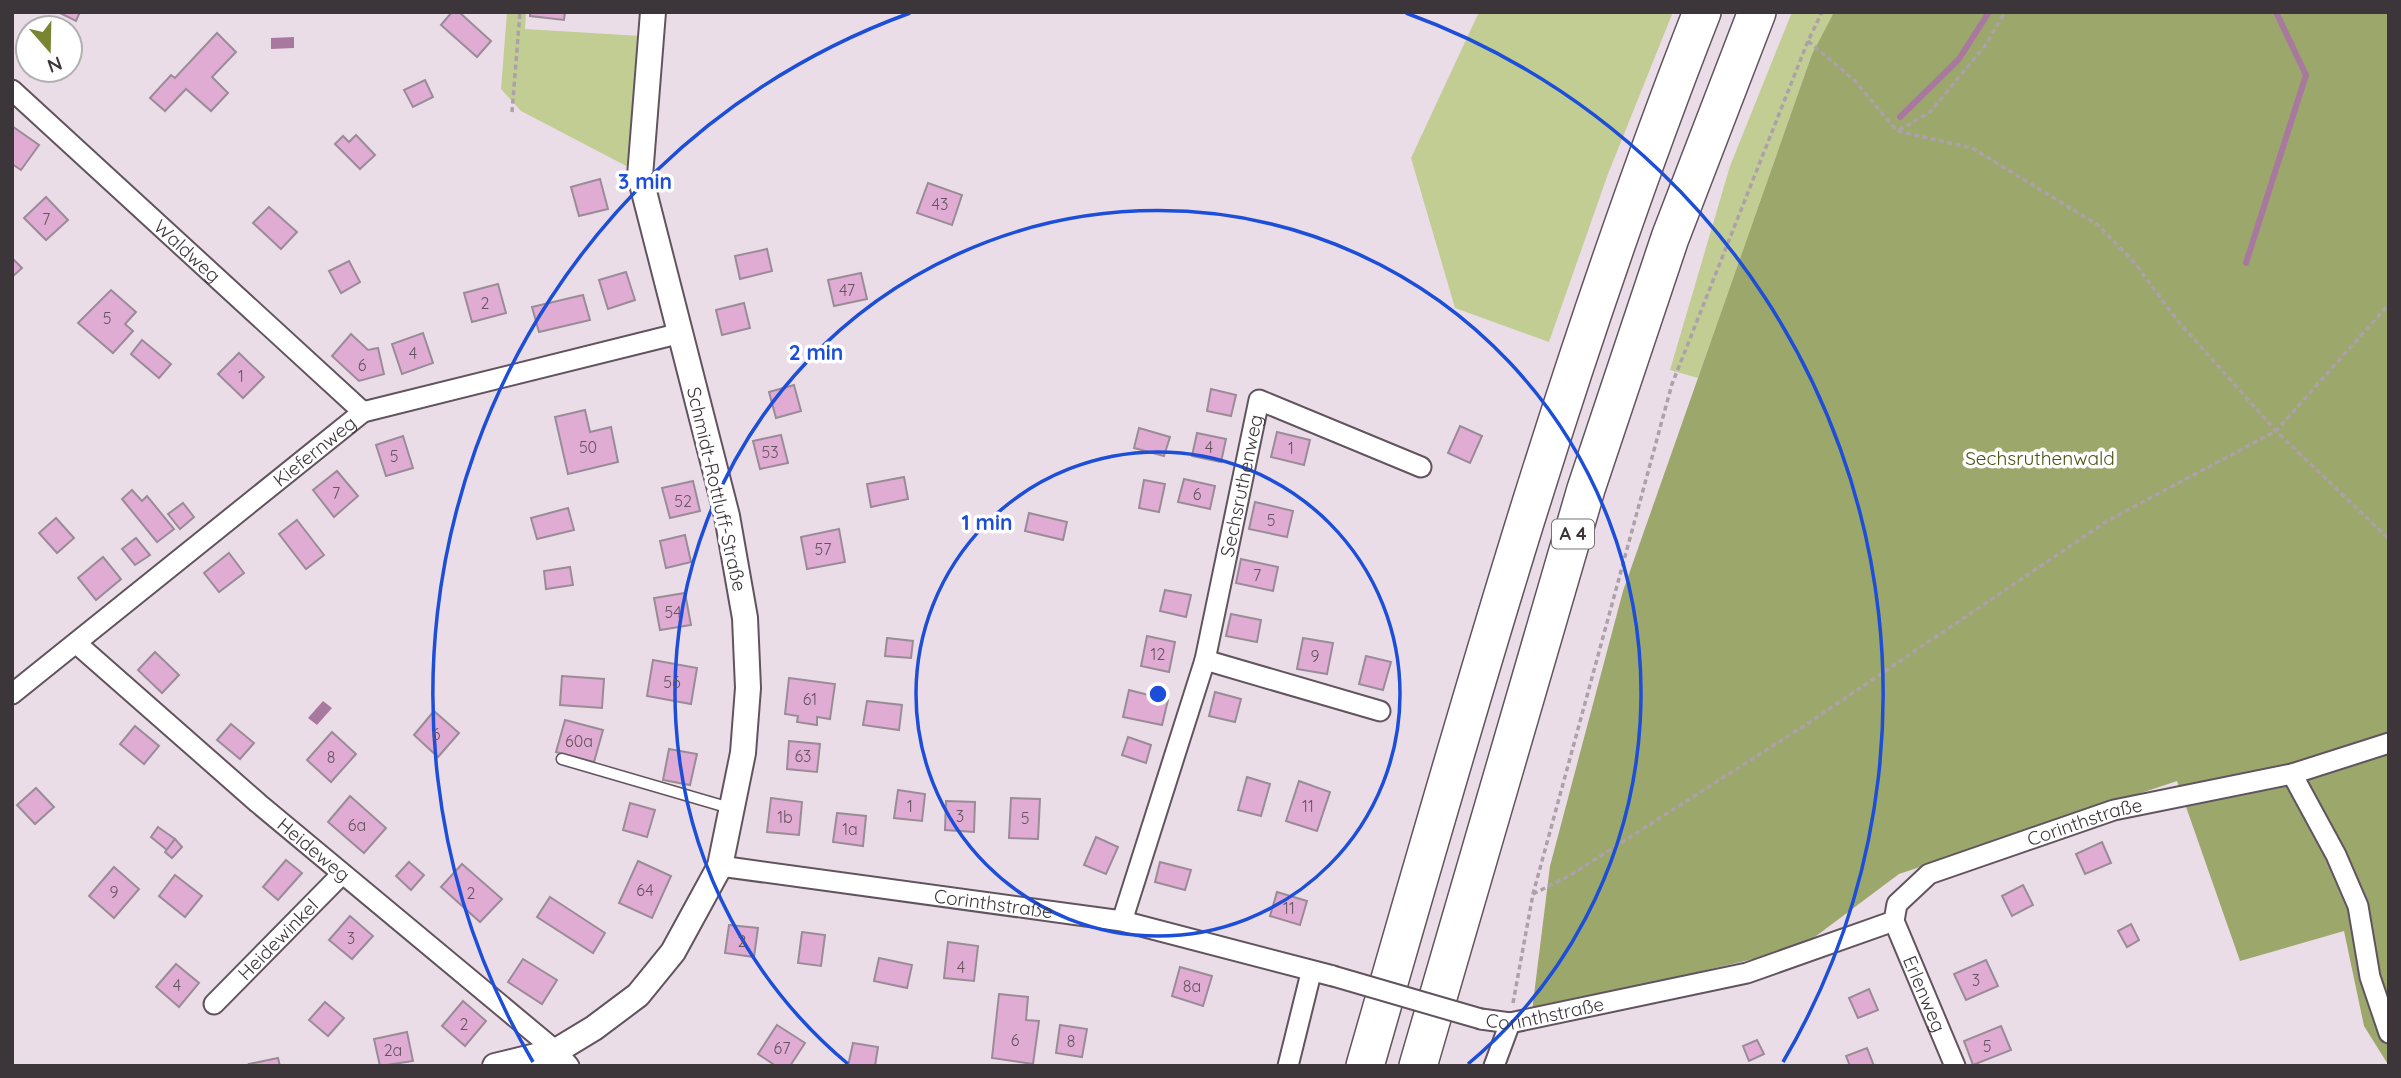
<svg xmlns="http://www.w3.org/2000/svg" width="2401" height="1078" font-family="Quicksand,sans-serif">
	<style>
		.green { fill: #c2cd94 }
		.forest { fill: #9ca76c }
		.water { fill: #a9789e }
		.lines { fill: none; stroke-linecap: round; stroke-linejoin: round }
		.stream { stroke: #a9789e; stroke-width: 6 }
		.building { fill: #e0acd4; stroke: #9a8c97; stroke-width: 2 }
		.service-casing { stroke: #61545e; stroke-width: 13 }
		.minor-casing { stroke: #61545e; stroke-width: 23 }
		.tertiary-casing { stroke: #61545e; stroke-width: 28 }
		.motorway-casing { stroke: #61545e; stroke-width: 40 }
		.path { stroke: #aca1a9; stroke-width: 3.5; stroke-dasharray: 5 3.5; stroke-linecap: butt }
		.service { stroke: #fff; stroke-width: 10 }
		.minor { stroke: #fff; stroke-width: 19 }
		.tertiary { stroke: #fff; stroke-width: 24 }
		.motorway { stroke: #fff; stroke-width: 37 }
		.minor-bridge-casing { stroke: #61545e; stroke-width: 23; stroke-linecap: butt }
		.minor-bridge { stroke: #fff; stroke-width: 19 }
		.ring { fill: none; stroke: #1d4ed8; stroke-width: 3.5 }
		.labels { text-anchor: middle; stroke-width: 7; stroke-linejoin: round; paint-order: stroke }
		.number-label { font-size: 16px; fill: #655460 }
		.shield { fill: #fff; stroke: #767275; stroke-width: 2 }
		.shield-label { font-size: 18px; font-weight: bold; fill: #3c363a }
		.street-label { font-size: 19px; fill: #3c363a; stroke: #fff }
		.park-label { font-size: 19px; fill: #4b5310; stroke: #fff }
		.centre { fill: #1d4ed8; stroke: #fff; stroke-width: 3.5 }
		.ring-label { font-size: 21px; text-anchor: middle; font-weight: bold; fill: #1d4ed8; stroke: #fff; stroke-width: 7; stroke-linejoin: round; paint-order: stroke }
	</style>
	<rect width="100%" height="100%" fill="#ebdde8"/>
	<g class="green">
		<polygon points="507,12 526,12 525,29 641,36 632,169 521,111 501,89"/>
		<polygon points="1479,12 1673,12 1608,174 1549,342 1455,308 1411,158"/>
		<polygon points="1792,12 1834,12 1812,54 1698,378 1670,370 1730,166"/>
	</g>
	<polygon class="forest" points="1834,12 2389,12 2389,1066 2364,1026 2344,931 2240,961 2177,781 1899,874 1800,948 1532,1011 1550,866 1623,591 1812,54"/>
	<g class="water">
		<polygon points="294,37 294,48 271,49 271,38"/>
		<polygon points="323,701 332,708 317,725 308,718"/>
	</g>
	<g class="lines">
		<g class="stream">
			<polyline points="1900,117 1959,59 1989,12"/>
			<polyline points="2246,263 2306,75 2276,12"/>
		</g>
	</g>
	<g class="building">
		<polygon points="58,12 80,12 76,21"/>
		<polygon points="452,12 459,12 491,41 477,57 441,25"/>
		<polygon points="530,12 565,12 564,20 530,16"/>
		<polygon points="217,33 236,52 212,77 228,93 211,111 186,89 165,111 150,98 171,75 175,78"/>
		<polygon points="425,80 433,97 413,107 404,90"/>
		<polygon points="12,126 39,145 21,170 12,164"/>
		<polygon points="356,135 375,155 360,169 335,144 343,136 349,142"/>
		<polygon points="600,179 608,209 579,216 571,187"/>
		<polygon points="928,183 962,195 952,225 917,213"/>
		<polygon points="46,197 68,220 46,240 24,218"/>
		<polygon points="269,207 297,232 281,249 253,223"/>
		<polygon points="767,249 772,271 740,279 735,256"/>
		<polygon points="12,258 22,268 12,277"/>
		<polygon points="349,261 360,282 341,293 329,271"/>
		<polygon points="626,272 635,300 608,309 599,280"/>
		<polygon points="861,273 867,299 834,306 828,280"/>
		<polygon points="498,284 506,313 472,322 464,293"/>
		<polygon points="111,290 136,312 125,324 133,331 113,353 78,323"/>
		<polygon points="583,295 590,320 539,332 532,307"/>
		<polygon points="744,303 750,328 722,335 716,310"/>
		<polygon points="423,333 433,363 402,374 392,344"/>
		<polygon points="351,334 368,350 378,348 384,374 359,381 332,356"/>
		<polygon points="142,340 171,364 159,378 131,354"/>
		<polygon points="239,353 264,377 243,398 218,374"/>
		<polygon points="794,385 801,411 776,418 769,392"/>
		<polygon points="1211,389 1236,395 1231,416 1207,411"/>
		<polygon points="585,410 590,432 611,427 618,462 568,474 555,417"/>
		<polygon points="1460,426 1482,436 1470,463 1448,453"/>
		<polygon points="1139,428 1170,437 1164,456 1134,448"/>
		<polygon points="1277,432 1310,440 1304,465 1271,457"/>
		<polygon points="1197,433 1226,439 1221,462 1192,456"/>
		<polygon points="781,435 788,463 760,469 753,441"/>
		<polygon points="403,436 413,468 386,476 376,445"/>
		<polygon points="337,471 358,496 334,517 313,490"/>
		<polygon points="904,477 908,499 871,507 867,484"/>
		<polygon points="1184,479 1215,486 1210,509 1178,502"/>
		<polygon points="1144,480 1165,484 1159,512 1139,508"/>
		<polygon points="693,481 700,511 670,518 662,488"/>
		<polygon points="132,490 142,501 147,496 174,529 157,542 122,499"/>
		<polygon points="1255,502 1293,511 1287,537 1249,529"/>
		<polygon points="183,503 194,517 180,529 168,514"/>
		<polygon points="568,508 574,530 537,539 531,518"/>
		<polygon points="1029,513 1067,522 1063,540 1025,531"/>
		<polygon points="56,518 74,538 57,553 39,533"/>
		<polygon points="297,520 324,555 306,569 279,534"/>
		<polygon points="839,529 845,562 807,569 801,537"/>
		<polygon points="685,535 691,562 666,568 660,541"/>
		<polygon points="136,538 150,555 135,565 122,549"/>
		<polygon points="229,553 244,573 219,592 204,573"/>
		<polygon points="103,557 121,579 96,600 78,578"/>
		<polygon points="1241,559 1278,567 1273,591 1236,583"/>
		<polygon points="570,567 573,585 546,589 544,571"/>
		<polygon points="1165,590 1191,595 1186,617 1160,611"/>
		<polygon points="685,593 691,625 660,630 654,598"/>
		<polygon points="1231,614 1261,620 1257,642 1226,636"/>
		<polygon points="1147,636 1175,642 1169,672 1141,666"/>
		<polygon points="887,638 913,641 911,658 885,656"/>
		<polygon points="1303,638 1333,643 1327,674 1297,669"/>
		<polygon points="155,652 179,675 162,693 138,670"/>
		<polygon points="1366,656 1391,662 1383,690 1359,684"/>
		<polygon points="653,660 697,668 691,704 647,696"/>
		<polygon points="562,676 604,679 602,708 560,705"/>
		<polygon points="789,678 835,684 830,719 817,717 817,725 797,722 798,716 785,714"/>
		<polygon points="1129,690 1168,700 1162,725 1123,717"/>
		<polygon points="1215,692 1241,699 1235,722 1209,716"/>
		<polygon points="867,701 902,705 899,730 863,725"/>
		<polygon points="434,711 459,733 438,757 414,735"/>
		<polygon points="565,720 603,730 594,762 556,752"/>
		<polygon points="231,724 254,743 240,759 217,740"/>
		<polygon points="135,726 159,746 144,764 120,744"/>
		<polygon points="332,732 356,754 331,782 307,760"/>
		<polygon points="1128,737 1151,745 1146,763 1122,755"/>
		<polygon points="789,741 820,744 817,772 787,769"/>
		<polygon points="669,749 697,754 690,785 663,780"/>
		<polygon points="1247,777 1270,784 1261,816 1238,810"/>
		<polygon points="1299,781 1330,792 1317,831 1286,821"/>
		<polygon points="36,788 54,807 35,824 17,805"/>
		<polygon points="898,790 925,794 922,821 894,818"/>
		<polygon points="350,796 386,828 364,853 328,822"/>
		<polygon points="771,798 802,802 799,835 767,832"/>
		<polygon points="1011,798 1040,799 1038,839 1009,838"/>
		<polygon points="946,801 975,802 974,832 945,830"/>
		<polygon points="630,803 655,810 647,837 623,830"/>
		<polygon points="837,813 866,816 863,846 833,842"/>
		<polygon points="158,827 175,839 167,850 151,837"/>
		<polygon points="1096,837 1118,847 1106,874 1084,865"/>
		<polygon points="175,839 182,847 172,858 165,852"/>
		<polygon points="2102,842 2111,863 2085,874 2076,854"/>
		<polygon points="286,860 302,873 278,900 263,887"/>
		<polygon points="638,861 671,876 652,918 619,903"/>
		<polygon points="409,862 424,875 411,890 396,876"/>
		<polygon points="1160,862 1191,870 1185,890 1155,882"/>
		<polygon points="462,864 502,899 480,922 441,887"/>
		<polygon points="114,867 139,889 114,918 89,896"/>
		<polygon points="175,875 202,896 185,917 159,896"/>
		<polygon points="2023,885 2033,905 2012,916 2002,896"/>
		<polygon points="1277,892 1307,901 1300,925 1270,916"/>
		<polygon points="550,897 605,933 593,953 537,917"/>
		<polygon points="350,916 373,936 352,959 329,940"/>
		<polygon points="2131,924 2139,940 2127,947 2118,931"/>
		<polygon points="729,925 758,928 754,957 725,953"/>
		<polygon points="802,932 825,935 821,966 798,963"/>
		<polygon points="948,942 978,946 974,981 944,978"/>
		<polygon points="879,958 912,965 907,988 874,981"/>
		<polygon points="523,959 557,980 542,1004 508,982"/>
		<polygon points="1986,960 1998,986 1966,1000 1954,974"/>
		<polygon points="176,964 199,983 179,1007 156,987"/>
		<polygon points="1180,967 1212,976 1203,1006 1172,996"/>
		<polygon points="1869,989 1878,1010 1858,1018 1849,998"/>
		<polygon points="999,994 1028,997 1026,1020 1039,1021 1033,1064 992,1058"/>
		<polygon points="463,1001 486,1021 465,1046 442,1026"/>
		<polygon points="325,1002 344,1018 328,1036 309,1020"/>
		<polygon points="777,1025 805,1043 790,1066 776,1066 758,1054"/>
		<polygon points="1060,1025 1087,1029 1082,1057 1056,1053"/>
		<polygon points="2001,1026 2011,1050 1973,1065 1964,1041"/>
		<polygon points="407,1032 413,1061 380,1066 374,1039"/>
		<polygon points="1757,1040 1764,1054 1749,1061 1743,1046"/>
		<polygon points="853,1043 878,1047 875,1066 848,1066"/>
		<polygon points="1867,1048 1874,1066 1850,1066 1846,1056"/>
		<polygon points="278,1058 280,1066 250,1066 249,1064"/>
	</g>
	<g class="lines">
		<g class="service-casing">
			<polyline id="service" points="562,759 730,808"/>
		</g>
		<g class="minor-casing">
			<g id="minor">
				<path id="s1" d="M12 90 363 412"/>
				<path id="s2" d="M76 643 258 803 556 1051 569 1066"/>
				<polyline points="1205,660 1380,711"/>
				<path id="s3" d="M12 694 363 412 681 333"/>
				<polyline points="2292,774 2336,855 2358,906 2370,977 2389,1033"/>
				<path id="s4" d="M720 866 1122 921 1333 976"/>
				<path id="s5" d="M1122 921 1205 660 1259 400 1421 467"/>
				<path id="s6" d="M1894 921 1955 1066"/>
				<path id="s7" d="M214 1004 342 874"/>
				<path id="s8" d="M1481 1019 1510 1023 1747 973 1894 921 1897 904 1929 874 2114 810 2292 774 2389 743"/>
				<polyline points="1288,1066 1311,973"/>
				<polyline points="1494,1066 1510,1023"/>
			</g>
		</g>
		<g class="tertiary-casing">
			<polyline id="tertiary" points="495,1066 556,1051 594,1028 638,995 673,952 720,866 743,753 748,688 745,618 727,516 640,176 653,12"/>
		</g>
		<g class="motorway-casing">
			<g id="motorway">
				<path d="M1365 1066C1467 711 1567 356 1702 12"/>
				<polyline points="1418,1066 1586,489 1670,238 1757,12"/>
			</g>
		</g>
		<g class="path">
			<polyline points="1808,41 1854,80 1897,131 1972,148 2098,225 2134,262 2177,320 2276,431 2389,539"/>
			<polyline points="512,112 520,12"/>
			<polyline points="1899,130 1930,112 1985,46 2005,12"/>
			<polyline points="1533,894 1569,876 1807,724 2107,521 2276,431 2389,304"/>
			<polyline points="1513,1003 1533,894 1672,384 1808,41 1822,12"/>
		</g>
		<use href="#service" class="service"/>
		<use href="#minor" class="minor"/>
		<use href="#tertiary" class="tertiary"/>
		<use href="#motorway" class="motorway"/>
		<g class="minor-bridge-casing">
			<polyline id="minor-bridge" points="1333,976 1481,1019"/>
		</g>
		<use href="#minor-bridge" class="minor-bridge"/>
	</g>
	<g class="ring">
		<circle cx="1158" cy="694" r="242"/>
		<path d="M848 1064A483 483 0 1 1 1468 1064"/>
		<path d="M533 1062A725 725 0 0 1 910 13M1406 13A725 725 0 0 1 1783 1062"/>
	</g>
	<g class="labels">
		<g class="number-label">
			<text x="940" y="210">43</text>
			<text x="46" y="225">7</text>
			<text x="847" y="296">47</text>
			<text x="485" y="309">2</text>
			<text x="107" y="324">5</text>
			<text x="413" y="359">4</text>
			<text x="362" y="371">6</text>
			<text x="241" y="382">1</text>
			<text x="588" y="453">50</text>
			<text x="1209" y="453">4</text>
			<text x="1291" y="454">1</text>
			<text x="770" y="458">53</text>
			<text x="394" y="462">5</text>
			<text x="336" y="499">7</text>
			<text x="1197" y="500">6</text>
			<text x="683" y="507">52</text>
			<text x="1271" y="526">5</text>
			<text x="823" y="555">57</text>
			<text x="1257" y="581">7</text>
			<text x="673" y="618">54</text>
			<text x="1158" y="660">12</text>
			<text x="1315" y="662">9</text>
			<text x="672" y="688">56</text>
			<text x="810" y="705">61</text>
			<text x="436" y="740">6</text>
			<text x="579" y="747">60a</text>
			<text x="803" y="762">63</text>
			<text x="331" y="763">8</text>
			<text x="910" y="812">1</text>
			<text x="1308" y="812">11</text>
			<text x="960" y="822">3</text>
			<text x="785" y="823">1b</text>
			<text x="1025" y="824">5</text>
			<text x="357" y="831">6a</text>
			<text x="850" y="835">1a</text>
			<text x="645" y="896">64</text>
			<text x="114" y="898">9</text>
			<text x="471" y="899">2</text>
			<text x="1289" y="914">11</text>
			<text x="351" y="944">3</text>
			<text x="742" y="947">2</text>
			<text x="961" y="973">4</text>
			<text x="1976" y="986">3</text>
			<text x="177" y="991">4</text>
			<text x="1192" y="992">8a</text>
			<text x="464" y="1030">2</text>
			<text x="1015" y="1046">6</text>
			<text x="1071" y="1047">8</text>
			<text x="1987" y="1052">5</text>
			<text x="782" y="1054">67</text>
			<text x="393" y="1056">2a</text>
		</g>
		<rect class="shield" x="1552" y="519.5" width="42" height="29" rx="5"/>
		<g class="shield-label">
			<text x="1573" y="540">A 4</text>
		</g>
		<g class="street-label">
			<text dy="7" stroke="none"><textPath href="#s1" startOffset="238">Waldweg</textPath></text>
			<text dy="7" stroke="none"><textPath href="#s3" startOffset="388">Kiefernweg</textPath></text>
			<text dy="7" stroke="none"><textPath href="#s5" startOffset="452">Sechsruthenweg</textPath></text>
			<text transform="translate(717 489) rotate(77)" y="7">Schmidt-Rottluff-Straße</text>
			<text dy="7" stroke="none"><textPath href="#s8" startOffset="653">Corinthstraße</textPath></text>
			<text dy="7" stroke="none"><textPath href="#s2" startOffset="315">Heideweg</textPath></text>
			<text dy="7" stroke="none"><textPath href="#s4" startOffset="276">Corinthstraße</textPath></text>
			<text dy="7" stroke="none"><textPath href="#s7" startOffset="91">Heidewinkel</textPath></text>
			<text dy="7" stroke="none"><textPath href="#s6" startOffset="79">Erlenweg</textPath></text>
			<text dy="7" stroke="none"><textPath href="#s8" startOffset="65">Corinthstraße</textPath></text>
		</g>
		<g class="park-label">
			<text x="2040" y="465">Sechsruthenwald</text>
		</g>
	</g>
	<circle cx="1158" cy="694" r="10" class="centre"/>
	<g class="ring-label">
		<text x="645" y="189">3 min</text>
		<text x="816" y="360">2 min</text>
		<text x="987" y="530">1 min</text>
	</g>
	<rect width="2401" height="1078" fill="none" stroke="#3c363a" stroke-width="28"/>
	<g transform="translate(49 49) rotate(160)"><circle r="33" fill="#ffffff" stroke="#b1afb0" stroke-width="2"/>
	<path d="M0-5L12 26L0 18L-12 26Z" fill="#798532"/>
	<text y="-10" font-size="19" font-weight="bold" text-anchor="middle" fill="#3c363a">N</text>
	</g>
</svg>
